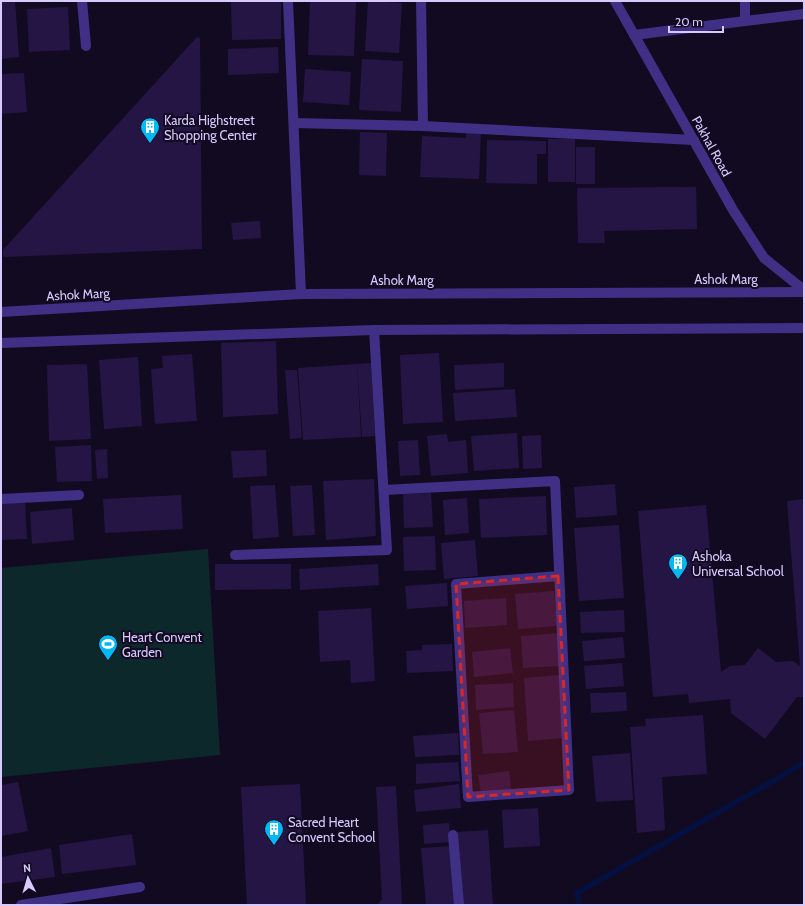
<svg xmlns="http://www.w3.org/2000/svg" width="805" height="906" font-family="Cabin,sans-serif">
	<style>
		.green { fill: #0d282b }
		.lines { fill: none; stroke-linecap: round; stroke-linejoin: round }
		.stream { stroke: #041140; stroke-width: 5.5 }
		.building { fill: #251544 }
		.minor { stroke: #403085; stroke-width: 10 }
		.tertiary { stroke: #403085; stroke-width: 10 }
		.marked { fill: #d62828; fill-opacity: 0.2; stroke: #d62828; stroke-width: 3; stroke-dasharray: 8 5; stroke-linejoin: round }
		.labels { text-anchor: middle; stroke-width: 4; stroke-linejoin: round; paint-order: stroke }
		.poi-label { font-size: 13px; fill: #d8caff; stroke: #120a21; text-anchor: start }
		.street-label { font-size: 13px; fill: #d8caff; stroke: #120a21 }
	</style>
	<rect width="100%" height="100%" fill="#120a21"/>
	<polygon class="green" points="208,549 220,755 1,777 1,568"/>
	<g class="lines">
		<polyline class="stream" points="579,905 577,893 804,763"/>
	</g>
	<g class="building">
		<polygon points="1,1 15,1 19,57 1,59"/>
		<polygon points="231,1 281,1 281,39 232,40"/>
		<polygon points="310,1 356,2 354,56 308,55"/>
		<polygon points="368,1 402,3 399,53 365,51"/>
		<polygon points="68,7 70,50 29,52 27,9"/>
		<polygon points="197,37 200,38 200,39 202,249 5,257 3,255 3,250"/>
		<polygon points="278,47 279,73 228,75 228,49"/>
		<polygon points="362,59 403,61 401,112 359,110"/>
		<polygon points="305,69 351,72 349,105 303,102"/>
		<polygon points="24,73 27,112 1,114 1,74"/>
		<polygon points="466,131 481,131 479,179 420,177 422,136 466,138"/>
		<polygon points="360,132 387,133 386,176 359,175"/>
		<rect x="548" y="139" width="27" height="43"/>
		<polygon points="487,140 546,141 546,154 537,154 537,184 486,183"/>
		<rect x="576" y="147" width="19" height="37"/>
		<polygon points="696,187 697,229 604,231 605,243 578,243 577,188"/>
		<polygon points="260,221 261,238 233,240 231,223"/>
		<polygon points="276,341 278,414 223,417 221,343"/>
		<polygon points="439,353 443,422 403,424 400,355"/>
		<polygon points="192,354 197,421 155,424 151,369 163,368 162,356"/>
		<polygon points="138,357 142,426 104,429 99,360"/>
		<polygon points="371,363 375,436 362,437 357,364"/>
		<polygon points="504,363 504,387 455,390 454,365"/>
		<polygon points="87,364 91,439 49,441 47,365"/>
		<polygon points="357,364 361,437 303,440 298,368"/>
		<polygon points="285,370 297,370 302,438 290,439"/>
		<polygon points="515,389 517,417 455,421 453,393"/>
		<polygon points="517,433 519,468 474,471 471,436"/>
		<polygon points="447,434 448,442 466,440 468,473 431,476 427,436"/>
		<polygon points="541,435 542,468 523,469 522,436"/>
		<polygon points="418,440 420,475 400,476 398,441"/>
		<polygon points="91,445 92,481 57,482 55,447"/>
		<polygon points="107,449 108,478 97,479 95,450"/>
		<polygon points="266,450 267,476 233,478 231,451"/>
		<polygon points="374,479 376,536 326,540 323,481"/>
		<polygon points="615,484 617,515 576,518 574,487"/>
		<polygon points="275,485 279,537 253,539 250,486"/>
		<polygon points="312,485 315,535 293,536 290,486"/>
		<polygon points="431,493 433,527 404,528 403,494"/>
		<polygon points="181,495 183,529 105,533 103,499"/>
		<polygon points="546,496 547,535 481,538 479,499"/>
		<polygon points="467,498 469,533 445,535 443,500"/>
		<polygon points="804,499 804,697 797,697 765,739 731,713 730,699 689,703 688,694 653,697 638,511 706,505 721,672 730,666 745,665 758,648 776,662 793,661 800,666 787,501"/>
		<polygon points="25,502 27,539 1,540 1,503"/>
		<polygon points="72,508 74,540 32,544 30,512"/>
		<polygon points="619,525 624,598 579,601 574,528"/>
		<polygon points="435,536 436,570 404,571 403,537"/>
		<polygon points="475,540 478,576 444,579 441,543"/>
		<polygon points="215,564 291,564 291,589 215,590"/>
		<polygon points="378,564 379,585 300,590 299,569"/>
		<polygon points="447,583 448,606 407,609 405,586"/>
		<polygon points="554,591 557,626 518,629 515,594"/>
		<polygon points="506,598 507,625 465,628 464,601"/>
		<polygon points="371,608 375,681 351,683 350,660 320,662 318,611"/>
		<polygon points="624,610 625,632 581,633 580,612"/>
		<polygon points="559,633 561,666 523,668 521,636"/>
		<polygon points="623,637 625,658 584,661 582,641"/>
		<polygon points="452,644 453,671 407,673 406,651 422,650 422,645"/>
		<polygon points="510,648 513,673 474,677 472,652"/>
		<polygon points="622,663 624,686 586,689 584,666"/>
		<polygon points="560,675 563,738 528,741 524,678"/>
		<polygon points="513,683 514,707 476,710 475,685"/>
		<polygon points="626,692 627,711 591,713 590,693"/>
		<polygon points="514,710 518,752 483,754 479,713"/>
		<polygon points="703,715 707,774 662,777 665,830 637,833 630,727 646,726 645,719"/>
		<polygon points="458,733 459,755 415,757 413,736"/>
		<polygon points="630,753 633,800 596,802 592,756"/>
		<polygon points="458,762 460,781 416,784 416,764"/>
		<polygon points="509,771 511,789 481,793 478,775"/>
		<polygon points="18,782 28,831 1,836 1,785"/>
		<polygon points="300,784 306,905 247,905 241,787"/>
		<polygon points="459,784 461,808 416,812 414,790"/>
		<polygon points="396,786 402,905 377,905 382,899 376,787"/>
		<polygon points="538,808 540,846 504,848 502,810"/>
		<polygon points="449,823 450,842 424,844 423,825"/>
		<polygon points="488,830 493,905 462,905 457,832"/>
		<polygon points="132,834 136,865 62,874 59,845"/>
		<polygon points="451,846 456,905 426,905 421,848"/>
		<polygon points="51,848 55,877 1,884 1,857"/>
	</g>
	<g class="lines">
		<g class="minor">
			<polyline points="82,1 86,46"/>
			<polyline points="288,1 301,294"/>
			<polyline points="421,1 423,126 694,140"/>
			<polyline points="745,21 804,14"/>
			<polyline points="634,35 745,21 745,1"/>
			<polyline points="294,123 423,126"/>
			<polyline points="384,490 555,481 569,790 468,797 456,584 558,576"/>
			<polyline points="1,499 79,495"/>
			<polyline points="235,555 387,550 374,330"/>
			<polyline points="453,835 459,905"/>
			<polyline points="21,905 140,887"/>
		</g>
		<g class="tertiary">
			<polyline points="615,1 733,210 764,258 804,290"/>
			<polyline points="1,312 301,294 804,292"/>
			<polyline points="1,343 374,330 804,328"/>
		</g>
	</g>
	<path class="marked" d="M558 576 569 790 468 797 456 584Z"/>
	<defs>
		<g id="building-pin" transform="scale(1)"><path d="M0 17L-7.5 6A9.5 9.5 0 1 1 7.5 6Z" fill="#00b8f5" stroke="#120a21"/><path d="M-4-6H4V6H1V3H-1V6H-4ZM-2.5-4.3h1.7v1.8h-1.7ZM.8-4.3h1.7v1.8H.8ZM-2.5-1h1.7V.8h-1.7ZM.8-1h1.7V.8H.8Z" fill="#fff"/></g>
		<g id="stadium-pin" transform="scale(1)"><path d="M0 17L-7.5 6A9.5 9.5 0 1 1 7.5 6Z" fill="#00b8f5" stroke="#120a21"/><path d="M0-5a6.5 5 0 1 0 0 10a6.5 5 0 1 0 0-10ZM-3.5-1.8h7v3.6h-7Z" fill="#fff"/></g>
	</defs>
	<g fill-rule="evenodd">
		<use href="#building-pin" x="150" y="127"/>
		<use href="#building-pin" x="678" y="563"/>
		<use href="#stadium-pin" x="108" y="644"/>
		<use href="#building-pin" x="274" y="829"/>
	</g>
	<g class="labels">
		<g class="poi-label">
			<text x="164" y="125">Karda Highstreet<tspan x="164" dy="15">Shopping Center</tspan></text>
			<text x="692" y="561">Ashoka<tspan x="692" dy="15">Universal School</tspan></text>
			<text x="122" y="642">Heart Convent<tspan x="122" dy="15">Garden</tspan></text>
			<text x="288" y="827">Sacred Heart<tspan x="288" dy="15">Convent School</tspan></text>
		</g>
		<g class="street-label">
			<text transform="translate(712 146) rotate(61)" y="5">Pakhal Road</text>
			<text x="726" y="284">Ashok Marg</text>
			<text x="402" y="285">Ashok Marg</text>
			<text transform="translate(78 294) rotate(-3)" y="5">Ashok Marg</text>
		</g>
	</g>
	<rect width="805" height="906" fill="none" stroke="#d8caff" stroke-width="4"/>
	<g transform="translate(28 878) rotate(355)" stroke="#120a21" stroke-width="3" paint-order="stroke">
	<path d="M0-3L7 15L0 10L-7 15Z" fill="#d8caff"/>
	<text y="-6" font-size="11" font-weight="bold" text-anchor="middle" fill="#d8caff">N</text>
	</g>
	<path d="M669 26v6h54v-6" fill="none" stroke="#d8caff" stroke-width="2"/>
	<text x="675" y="26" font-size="12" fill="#d8caff" stroke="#120a21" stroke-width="3" paint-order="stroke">20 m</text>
</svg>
